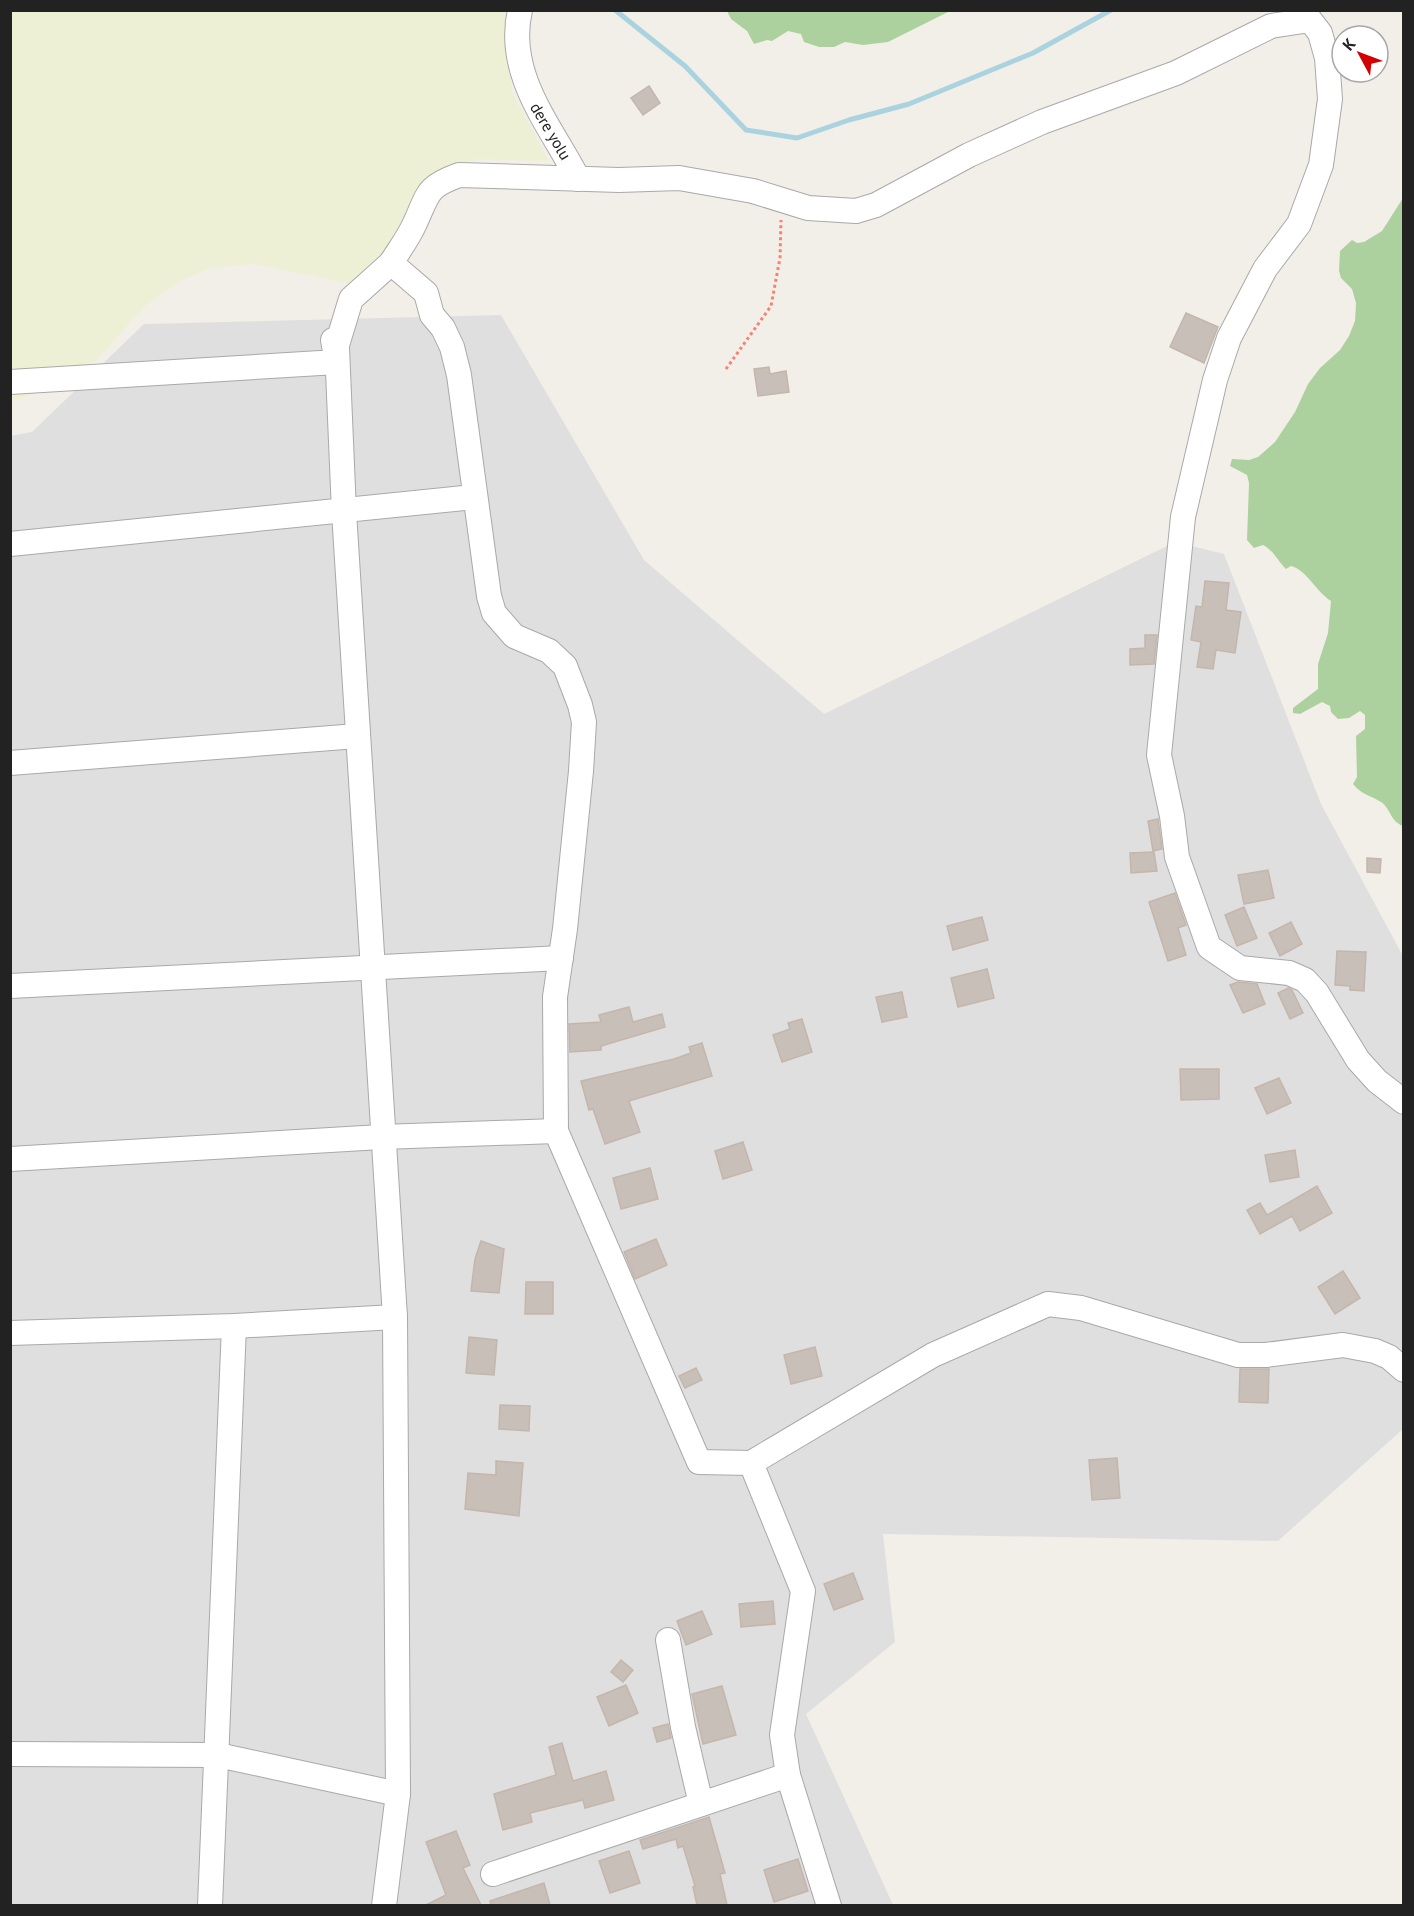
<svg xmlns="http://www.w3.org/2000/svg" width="1414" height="1916" font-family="'PT Sans',sans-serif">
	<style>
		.residential { fill: #e0dfdf }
		.farmland { fill: #eef0d5 }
		.forest { fill: #add19e }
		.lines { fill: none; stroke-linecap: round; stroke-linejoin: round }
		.stream { stroke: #aad3df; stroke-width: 5 }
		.building { fill: #c7bfb8; stroke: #c4b6ab; stroke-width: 1.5 }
		.minor-casing { stroke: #a9a9a9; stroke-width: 26 }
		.path { stroke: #fa8072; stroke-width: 3; stroke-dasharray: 3 3; stroke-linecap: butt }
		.minor { stroke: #fff; stroke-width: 24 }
		.labels { text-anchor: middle; stroke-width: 4.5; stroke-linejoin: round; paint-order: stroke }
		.street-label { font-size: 16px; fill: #222; stroke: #fff }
	</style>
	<rect width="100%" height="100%" fill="#f2efe9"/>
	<polygon class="residential" points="501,315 644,560 824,714 1175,542 1224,554 1321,804 1403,956 1403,1429 1278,1541 883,1534 895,1642 806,1714 893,1905 11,1905 10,436 32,432 144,324"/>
	<polygon class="farmland" points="10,11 506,11 506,42 513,94 549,161 476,159 460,164 398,249 356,285 253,264 211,268 180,281 146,305 96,361 45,390 11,402"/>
	<g class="forest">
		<polygon points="727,11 950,11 888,42 863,45 845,42 834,47 819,47 804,42 801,34 788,31 772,41 767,40 754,44 747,31 731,19"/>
		<path d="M1403 198V826C1390 821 1391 809 1381 802 1370 795 1362 795 1353 784L1357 777 1356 736 1365 729V715L1360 711 1349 718 1338 719 1331 712 1330 706 1322 702 1300 714 1293 713V708L1318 689V664L1328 633 1331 601C1316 592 1308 571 1291 566L1286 569C1277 560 1274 551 1263 545L1254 548 1247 540 1249 483 1247 475 1230 466 1232 459 1249 460 1258 457 1275 442 1295 412 1308 384 1320 368 1340 350 1349 336 1355 321 1356 303 1352 289 1341 278 1339 271 1340 251 1352 240 1357 243 1364 242 1382 231Z"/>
	</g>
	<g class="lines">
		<polyline class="stream" points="615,10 685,66 746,130 797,138 849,120 909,104 1033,53 1111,10"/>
	</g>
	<g class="building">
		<polygon points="649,86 660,103 643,115 631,98"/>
		<polygon points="1186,313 1218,327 1204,363 1170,347"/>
		<polygon points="769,367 770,374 786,371 789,392 758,396 754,369"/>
		<polygon points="1205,581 1229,583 1226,610 1241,612 1235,653 1216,650 1213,669 1197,667 1201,642 1191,640 1196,606 1202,607"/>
		<polygon points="1145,635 1157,635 1154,664 1130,665 1130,649 1145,648"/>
		<polygon points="1158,819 1162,849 1153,851 1148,821"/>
		<polygon points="1154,852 1157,871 1131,873 1130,853"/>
		<polygon points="1367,858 1381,859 1380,873 1367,872"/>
		<polygon points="1268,870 1274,898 1244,904 1238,875"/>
		<polygon points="1175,893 1186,925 1178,928 1186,955 1168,961 1149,902"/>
		<polygon points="1244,907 1257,938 1237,946 1225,915"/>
		<polygon points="982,917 988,940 953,950 947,926"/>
		<polygon points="1291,922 1302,944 1280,956 1269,933"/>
		<polygon points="1337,951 1366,952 1364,991 1350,990 1350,986 1335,985"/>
		<polygon points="987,969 994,998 958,1007 951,978"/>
		<polygon points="1238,982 1257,984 1265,1004 1243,1013 1230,985"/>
		<polygon points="1288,988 1292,990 1303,1013 1290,1019 1278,993"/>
		<polygon points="902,992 907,1017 882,1022 876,997"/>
		<polygon points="629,1007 633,1022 662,1014 665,1027 601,1046 601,1050 570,1052 569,1024 601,1022 599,1015"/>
		<polygon points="802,1019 812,1052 782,1062 773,1035 790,1029 788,1023"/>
		<polygon points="702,1043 712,1076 629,1101 640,1132 605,1144 593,1109 589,1110 581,1081 674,1059 691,1053 689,1047"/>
		<polygon points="1180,1069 1219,1069 1219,1099 1181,1100"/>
		<polygon points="1279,1078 1291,1103 1267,1114 1255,1088"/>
		<polygon points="743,1142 752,1170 723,1179 715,1151"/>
		<polygon points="1295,1150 1299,1177 1270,1182 1265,1155"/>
		<polygon points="650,1168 658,1199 621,1209 613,1178"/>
		<polygon points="1317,1186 1332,1213 1300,1231 1292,1216 1260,1234 1247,1210 1260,1203 1267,1215"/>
		<polygon points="656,1239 667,1265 635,1279 624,1252"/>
		<polygon points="481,1241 504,1249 499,1293 471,1291 475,1259"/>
		<polygon points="1343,1271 1360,1298 1335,1314 1318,1287"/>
		<polygon points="526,1282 553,1282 553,1314 525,1314"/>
		<polygon points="469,1337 497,1340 494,1375 466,1373"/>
		<polygon points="815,1347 822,1376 791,1384 784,1355"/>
		<polygon points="696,1368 702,1380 685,1388 679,1376"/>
		<polygon points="1240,1369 1269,1369 1268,1403 1239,1402"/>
		<polygon points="500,1405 530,1406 529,1431 499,1429"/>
		<polygon points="1117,1458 1120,1498 1092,1500 1089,1460"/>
		<polygon points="496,1461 523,1463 519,1516 465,1509 468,1473 496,1475"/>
		<polygon points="853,1573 863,1599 834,1610 824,1584"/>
		<polygon points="773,1601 775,1624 741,1627 739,1604"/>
		<polygon points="702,1611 712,1634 686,1645 677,1621"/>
		<polygon points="621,1660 633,1670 623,1682 611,1672"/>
		<polygon points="626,1685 638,1713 609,1726 597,1697"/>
		<polygon points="722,1686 736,1735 703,1744 692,1694"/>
		<polygon points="668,1724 671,1738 657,1742 653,1728"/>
		<polygon points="562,1743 573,1781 606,1771 614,1800 585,1808 583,1800 530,1813 532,1822 503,1830 494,1794 556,1775 549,1747"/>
		<polygon points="709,1817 725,1873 720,1874 727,1905 697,1905 693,1887 695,1886 683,1846 678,1848 676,1839 643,1849 640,1840"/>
		<polygon points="456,1831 470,1865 463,1868 481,1905 426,1905 446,1895 426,1842"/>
		<polygon points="629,1851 640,1883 610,1893 599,1861"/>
		<polygon points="798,1859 808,1891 774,1902 764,1870"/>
		<polygon points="544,1883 550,1905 491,1905 490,1901"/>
	</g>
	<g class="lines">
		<g class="minor-casing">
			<g id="minor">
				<path d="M520 10C505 75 551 126 578 179"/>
				<path d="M391 263C399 250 409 237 415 223 429 193 426 187 459 175L619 180 679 178 753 191 808 208 856 211 876 205 969 155 1042 122 1176 73 1271 26 1310 20 1320 33 1327 58 1330 99 1321 165 1299 224 1265 269 1229 338 1215 380 1183 517 1159 755 1172 816 1177 857 1209 947 1240 968 1289 973 1305 980 1317 993 1358 1060 1377 1081 1404 1102"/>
				<polyline points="337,348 344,512 395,1317 398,1794 384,1906"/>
				<polyline points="10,382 337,362 333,340 337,345 351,299 391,263 426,293 432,315 443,328 452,347 459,375 489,596 494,613 514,636 549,651 565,666 580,705 584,722 581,771 565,929 555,997 556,1131 699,1462 751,1463 933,1355 1048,1304 1081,1308 1238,1355 1266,1355 1343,1345 1375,1351 1389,1357 1404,1370"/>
				<polyline points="10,544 474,497"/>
				<polyline points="10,763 357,736"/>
				<polyline points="10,986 561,958"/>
				<polyline points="10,1159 381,1137 556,1131"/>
				<polyline points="10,1333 234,1326 395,1317"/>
				<polyline points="751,1463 803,1591 782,1735 788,1775 829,1906"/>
				<polyline points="668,1640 683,1727 701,1804"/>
				<polyline points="10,1754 218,1755 398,1794"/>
				<polyline points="493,1874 788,1775"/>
				<polyline points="210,1906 234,1326"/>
			</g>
		</g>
		<polyline class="path" points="726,369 771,306 780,258 781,220"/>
		<use href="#minor" class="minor"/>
	</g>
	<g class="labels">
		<g class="street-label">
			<text transform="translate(551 131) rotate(59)" y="6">dere yolu</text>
		</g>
	</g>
	<rect width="1414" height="1916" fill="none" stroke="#222222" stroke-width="24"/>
	<g transform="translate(1360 54) rotate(311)"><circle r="28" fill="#ffffff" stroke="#a7a7a7" stroke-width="1.5"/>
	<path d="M0-4.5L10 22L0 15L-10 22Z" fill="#d40000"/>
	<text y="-9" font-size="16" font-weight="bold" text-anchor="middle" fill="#222222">K</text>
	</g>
</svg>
